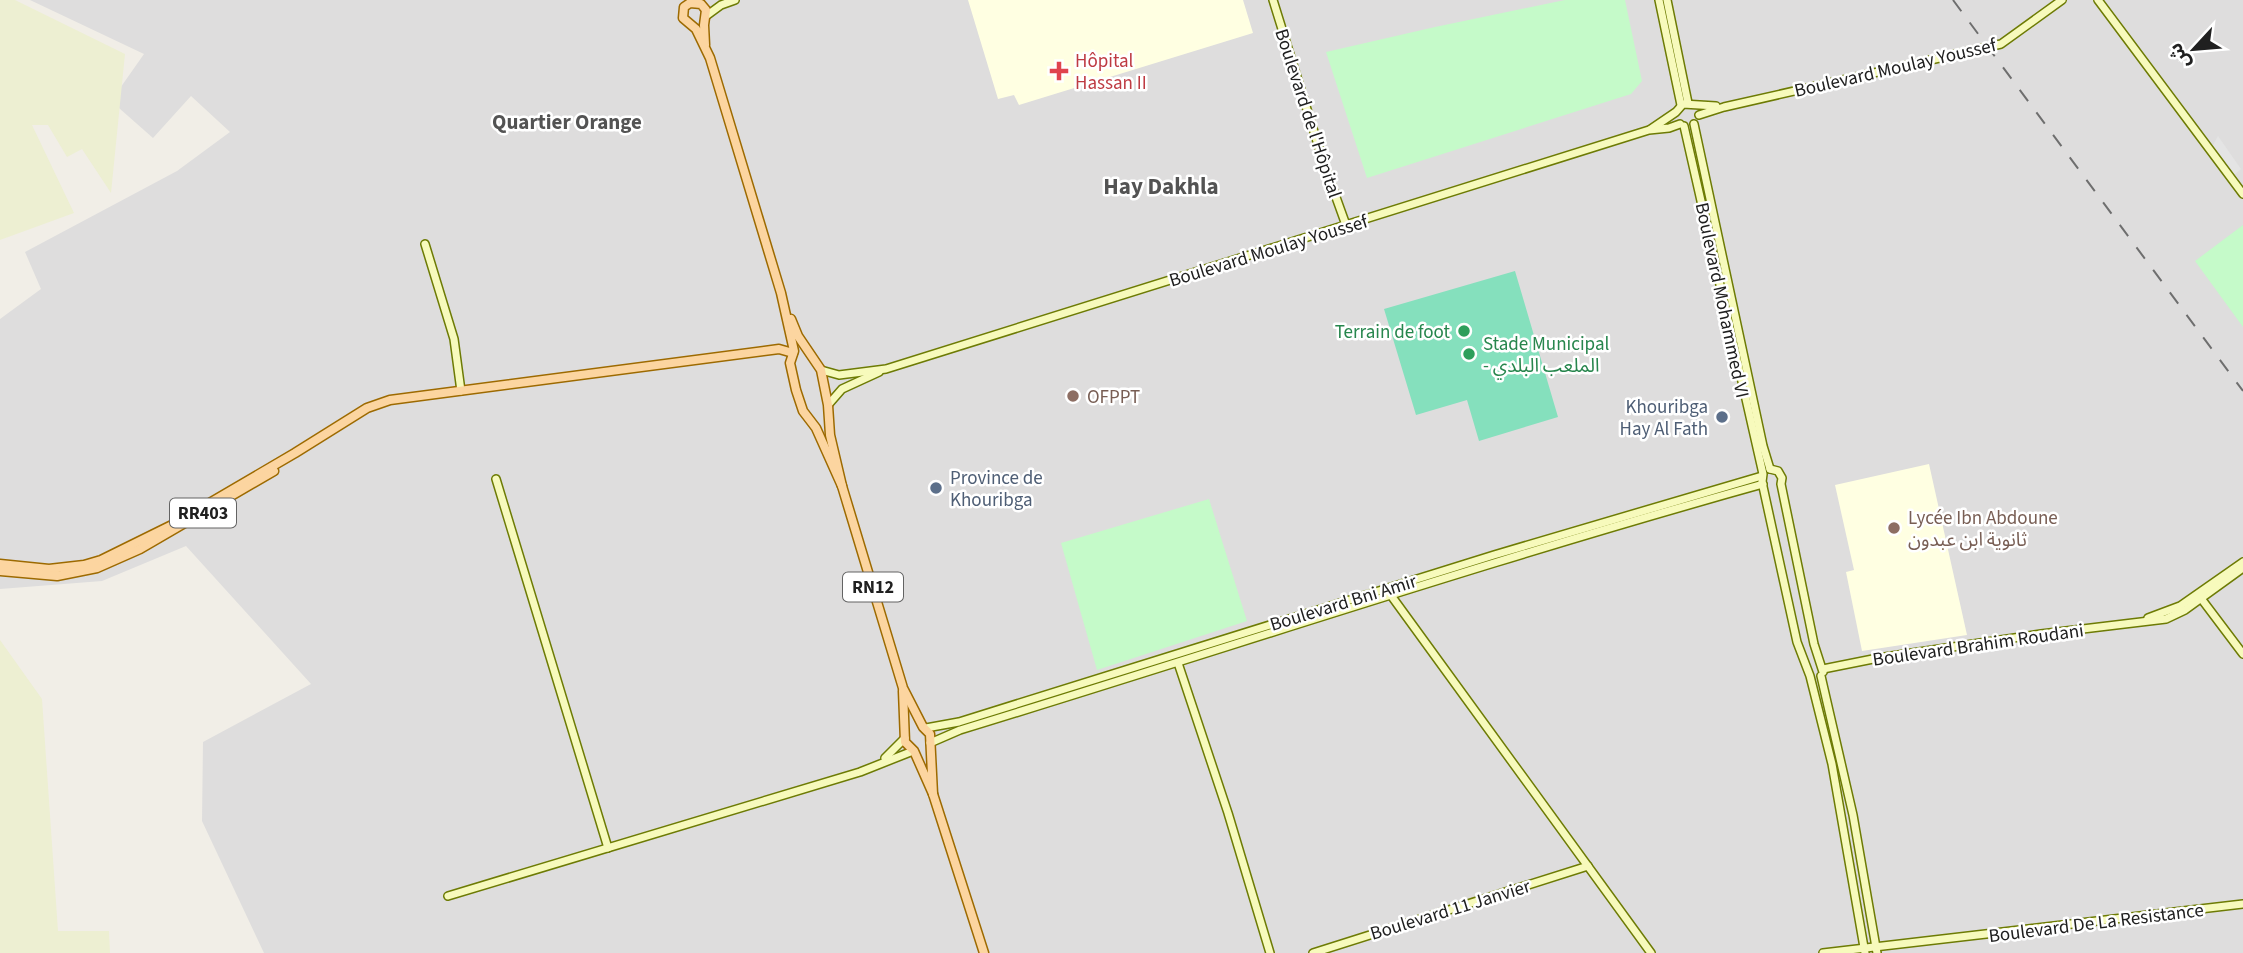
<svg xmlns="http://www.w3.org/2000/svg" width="2243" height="953" font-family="'Source Sans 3','Noto Sans Arabic',sans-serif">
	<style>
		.residential { fill: #dedddd }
		.education { fill: #ffffe2 }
		.farmland { fill: #edefd2 }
		.park { fill: #c5fac9 }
		.pitch { fill: #85e0bd }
		.parking { fill: #e4e4e4 }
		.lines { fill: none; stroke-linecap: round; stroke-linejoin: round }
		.secondary-casing { stroke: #6d7b04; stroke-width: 10 }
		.primary-casing { stroke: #9d6a00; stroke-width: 11 }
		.secondary { stroke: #f7fabc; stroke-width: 7 }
		.primary { stroke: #fcd5a0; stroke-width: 8 }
		.rail { stroke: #6e6e6e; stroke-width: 2; stroke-dasharray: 14 14; stroke-linecap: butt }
		.health-dot { fill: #e0444e; stroke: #fff; stroke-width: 2.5 }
		.leisure-dot { fill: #2e9e5b; stroke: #fff; stroke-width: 2.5 }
		.education-dot { fill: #8d6e63; stroke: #fff; stroke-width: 2.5 }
		.service-dot { fill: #5c6f8a; stroke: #fff; stroke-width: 2.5 }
		.labels { text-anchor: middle; stroke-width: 5; stroke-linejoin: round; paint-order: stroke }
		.shield { fill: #fff; stroke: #636363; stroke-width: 2 }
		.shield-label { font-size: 18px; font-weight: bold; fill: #202020 }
		.health-label { font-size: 19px; fill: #be3a42; stroke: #fff; text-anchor: start }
		.street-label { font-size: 19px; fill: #202020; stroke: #fff }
		.leisure-label { font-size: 19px; fill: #27864d; stroke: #fff; text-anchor: end }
		.education-label { font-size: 19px; fill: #785e54; stroke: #fff; text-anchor: start }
		.service-label { font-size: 19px; fill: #4e5e75; stroke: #fff; text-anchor: end }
		.neighbourhood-label { font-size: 21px; font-weight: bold; fill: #535353; stroke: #fff }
		.quarter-label { font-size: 23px; font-weight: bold; fill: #535353; stroke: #fff }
	</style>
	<rect width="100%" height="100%" fill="#f1eee7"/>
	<polygon class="residential" points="30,0 2243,0 2243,953 264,953 202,821 203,742 311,684 186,546 102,581 0,589 0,319 41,289 25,252 177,171 230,132 191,96 153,138 111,101 144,54"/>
	<g class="education">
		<polygon points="968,0 1243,0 1253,33 1019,105 1014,95 998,99"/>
		<polygon points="1929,464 1967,635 1862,651 1846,572 1854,570 1835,485"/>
	</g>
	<g class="farmland">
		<polygon points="0,0 15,0 125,54 111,193 82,149 67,157 48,125 32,125 74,213 0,240"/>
		<polygon points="0,640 42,699 58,931 109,931 110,953 0,953"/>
	</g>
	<g class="park">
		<polygon points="1565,0 1625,0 1642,81 1631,94 1367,178 1326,52 1435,27"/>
		<polygon points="2243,225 2243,327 2195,261"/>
		<polygon points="1209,499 1247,621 1097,670 1061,543"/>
	</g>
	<polygon class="pitch" points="1515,271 1558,417 1479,441 1467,400 1416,415 1384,309"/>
	<polygon class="parking" points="2218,136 2241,169 2233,176 2212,147"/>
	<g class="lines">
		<g class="secondary-casing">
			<g id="secondary">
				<polyline points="1273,0 1324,164 1346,225"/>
				<polyline points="1659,0 1681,105"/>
				<polyline points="1667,0 1688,103"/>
				<polyline points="2098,0 2243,194"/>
				<polyline points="706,16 721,5 735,0"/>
				<polyline points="1699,115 1724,107 2001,44 2062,0"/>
				<polyline points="1694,124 1763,446 1770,469"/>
				<polyline points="1684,126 1763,474 1762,482 1797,642 1810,676 1832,764 1865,953"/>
				<polyline points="1651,129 1676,112 1683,104 1716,106"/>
				<polyline points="425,244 454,339 461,391"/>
				<polyline points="821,370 839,375 886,369 1649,130 1669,128 1680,124"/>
				<polyline points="828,405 842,389 879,372"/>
				<polyline points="1770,469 1778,471 1782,478 1781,484 1814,644 1823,672"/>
				<polyline points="496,479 608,848"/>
				<polyline points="1390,594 1651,953"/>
				<polyline points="2200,597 2243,654"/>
				<polyline points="2148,618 2180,606 2243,562"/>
				<polyline points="1178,663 1228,813 1270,953"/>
				<polyline points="1823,669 1878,658 2041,634 2166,619 2185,610 2243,568"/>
				<polyline points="1821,676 1853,815 1877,953"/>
				<polyline points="926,728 959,722 1494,555 1762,476"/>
				<path d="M930 743 960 730C1228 648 1493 559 1763 484"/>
				<polyline points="885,758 905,738"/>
				<polyline points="448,896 860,772 913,751"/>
				<polyline points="1313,953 1588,866"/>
				<polyline points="1823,953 2243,904"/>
			</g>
		</g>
		<g class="primary-casing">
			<g id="primary">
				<polyline points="705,45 704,25 706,10 701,4 690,3 684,7 683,18 696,29 710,58 781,293 794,351 790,363 796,390 803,411 816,428 842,486"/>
				<polyline points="791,319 798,336 821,370 828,405 830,435 842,486 903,688 923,727 930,734 933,794"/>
				<polyline points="0,564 49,569 84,565 101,560 172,525 295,453 367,408 390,400 779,349 793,353"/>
				<polyline points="0,571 57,576 97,568 140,549 274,471"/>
				<polyline points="903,691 905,742 914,751 933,794 984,953"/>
			</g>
		</g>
		<use href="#secondary" class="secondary"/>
		<use href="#primary" class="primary"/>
		<polyline class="rail" points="1953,0 2243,391"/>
	</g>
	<path class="health-dot" d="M1055.5 60.5h7v7h7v7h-7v7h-7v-7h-7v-7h7z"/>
	<g class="leisure-dot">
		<circle cx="1464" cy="331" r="7"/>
		<circle cx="1469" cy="354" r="7"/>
	</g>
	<g class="education-dot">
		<circle cx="1073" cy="396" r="7"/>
		<circle cx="1894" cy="528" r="7"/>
	</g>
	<g class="service-dot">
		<circle cx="1722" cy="417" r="7"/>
		<circle cx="936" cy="488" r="7"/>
	</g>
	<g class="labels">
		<g class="shield">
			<rect x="170" y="498.5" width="66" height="29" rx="5"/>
			<rect x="843" y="572.5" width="60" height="29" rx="5"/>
		</g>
		<g class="shield-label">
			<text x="203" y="519">RR403</text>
			<text x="873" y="593">RN12</text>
		</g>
		<g class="health-label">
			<text x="1075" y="67">Hôpital<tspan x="1075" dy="22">Hassan II</tspan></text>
		</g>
		<g class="street-label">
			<text transform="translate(1895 67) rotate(-13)" y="7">Boulevard Moulay Youssef</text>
			<text transform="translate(1309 113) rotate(72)" y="7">Boulevard de l'Hôpital</text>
			<text transform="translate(1268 250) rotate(-17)" y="7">Boulevard Moulay Youssef</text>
			<text transform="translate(1723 300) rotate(78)" y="7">Boulevard Mohammed VI</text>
			<text transform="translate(1343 602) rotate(-17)" y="7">Boulevard Bni Amir</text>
			<text transform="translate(1978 644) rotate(-8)" y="7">Boulevard Brahim Roudani</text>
			<text transform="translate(1450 909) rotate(-17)" y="7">Boulevard 11 Janvier</text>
			<text transform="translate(2096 922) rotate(-7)" y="7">Boulevard De La Resistance</text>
		</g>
		<g class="leisure-label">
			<text x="1450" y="338">Terrain de foot</text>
			<text x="1483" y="350" text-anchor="start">Stade Municipal<tspan x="1483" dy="22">- الملعب البلدي</tspan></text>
		</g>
		<g class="education-label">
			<text x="1087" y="403">OFPPT</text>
			<text x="1908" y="524">Lycée Ibn Abdoune<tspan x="1908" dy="22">ثانوية ابن عبدون</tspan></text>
		</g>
		<g class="service-label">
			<text x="1708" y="413">Khouribga<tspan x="1708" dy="22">Hay Al Fath</tspan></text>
			<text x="950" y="484" text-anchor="start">Province de<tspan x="950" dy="22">Khouribga</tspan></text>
		</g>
		<g class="neighbourhood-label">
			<text x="567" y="129">Quartier Orange</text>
		</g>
		<g class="quarter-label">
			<text x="1161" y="194">Hay Dakhla</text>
		</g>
	</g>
	<g transform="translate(2194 49) rotate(244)" stroke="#ffffff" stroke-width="5" paint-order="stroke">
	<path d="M0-5L12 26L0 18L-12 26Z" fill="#202020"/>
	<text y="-10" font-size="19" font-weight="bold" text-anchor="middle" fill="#202020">ش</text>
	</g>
</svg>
